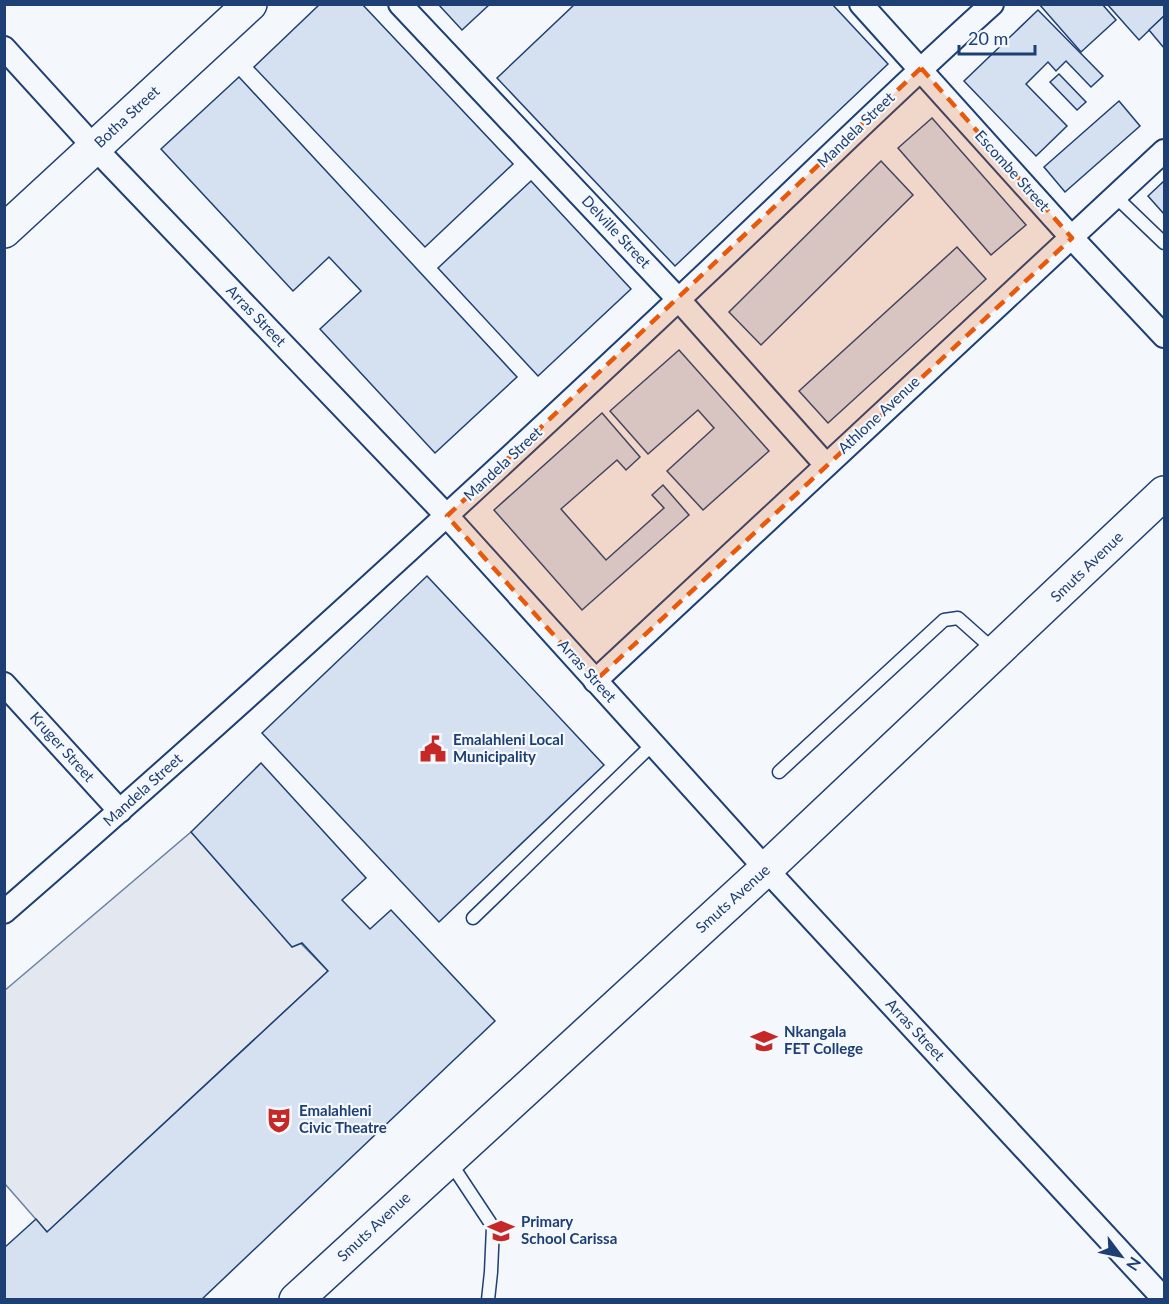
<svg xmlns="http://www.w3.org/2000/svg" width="1169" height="1304" font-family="Lato,sans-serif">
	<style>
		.parking { fill: #e3e8f0; stroke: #687fa3; stroke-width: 1.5 }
		.building { fill: #d5e0f0; stroke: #1d3f73; stroke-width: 1.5 }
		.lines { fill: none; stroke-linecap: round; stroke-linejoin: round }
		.service-casing { stroke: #1d3f73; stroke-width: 15 }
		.minor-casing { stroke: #1d3f73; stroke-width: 26 }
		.secondary-casing { stroke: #1d3f73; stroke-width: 36 }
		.service { stroke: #f4f7fb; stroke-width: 12 }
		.minor { stroke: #f4f7fb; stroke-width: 22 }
		.secondary { stroke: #f4f7fb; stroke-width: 33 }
		.marked { fill: #e8590c; fill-opacity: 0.2; stroke: #e8590c; stroke-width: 4.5; stroke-dasharray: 12 8; stroke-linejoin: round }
		.labels { text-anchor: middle; stroke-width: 4.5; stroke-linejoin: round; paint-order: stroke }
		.street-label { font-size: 15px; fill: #1d3f73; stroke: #f4f7fb }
		.poi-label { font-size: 15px; font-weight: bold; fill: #1d3f73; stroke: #f4f7fb; text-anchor: start }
	</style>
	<rect width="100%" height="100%" fill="#f4f7fb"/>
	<polygon class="parking" points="191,832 328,971 47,1232 5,1184 4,991"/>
	<g class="building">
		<polygon points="320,4 362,4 513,164 425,247 254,67"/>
		<polygon points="438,4 490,4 462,30"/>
		<polygon points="575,4 832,4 888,64 675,266 497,78"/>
		<polygon points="1039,4 1102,4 1116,20 1081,52"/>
		<polygon points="1107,4 1164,4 1164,16 1139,40"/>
		<polygon points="1038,10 1103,76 1091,87 1066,61 1056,71 1048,62 1026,84 1067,126 1036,156 964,81"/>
		<polygon points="1164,16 1164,48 1149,30"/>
		<polygon points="1059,74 1086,102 1077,110 1050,82"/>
		<polygon points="239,77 517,377 435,453 320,329 361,291 329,257 293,291 161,149"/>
		<polygon points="1119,101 1140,126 1065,192 1044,167"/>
		<polygon points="932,118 1026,225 991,255 898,148"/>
		<polygon points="881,161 913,195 761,345 729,312"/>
		<polygon points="531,181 631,289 538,376 438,268"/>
		<polygon points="1164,181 1164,214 1148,196"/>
		<polygon points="957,247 986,279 828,423 799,391"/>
		<polygon points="679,350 769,451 703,510 667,471 714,428 698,410 648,454 610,411"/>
		<polygon points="602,413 640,457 626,470 617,460 561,509 606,560 664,508 652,495 663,485 689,515 582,610 494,510"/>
		<polygon points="427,576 604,765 439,922 262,733"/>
		<polygon points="261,763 366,878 342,900 370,929 391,910 495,1021 201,1300 4,1300 4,1248 36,1219 47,1232 328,971 302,943 292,947 191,832"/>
	</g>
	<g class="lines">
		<g class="service-casing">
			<g id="service">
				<polyline points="1116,197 1164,243"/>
				<polyline points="779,772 944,620 958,618 994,650"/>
				<polyline points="473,918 653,744"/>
				<polyline points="450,1162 493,1227 491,1272 488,1300"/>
			</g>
		</g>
		<g class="minor-casing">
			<g id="minor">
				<polyline points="400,4 679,300 826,465"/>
				<polyline points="861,4 1072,238 1164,336"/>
				<polyline points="4,48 94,147 447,516 766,869 1164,1299"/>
				<polyline points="595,681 1164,151"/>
				<polyline points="4,684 120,811"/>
				<path d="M4 912C233 713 457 508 678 300 783 202 885 100 992 4"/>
			</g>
		</g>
		<g class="secondary-casing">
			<g id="secondary">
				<polyline points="4,231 250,4"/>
				<polyline points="296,1300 766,869 1164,493"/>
			</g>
		</g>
		<use href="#service" class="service"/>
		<use href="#minor" class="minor"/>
		<use href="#secondary" class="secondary"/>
	</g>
	<path class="marked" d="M921 68 1072 238 595 681 447 516Z"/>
	<defs>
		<g id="civic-bare" transform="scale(2.07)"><path d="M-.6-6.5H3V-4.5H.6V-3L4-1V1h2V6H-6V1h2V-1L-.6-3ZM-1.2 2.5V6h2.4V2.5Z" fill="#c62828" stroke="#f4f7fb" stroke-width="2.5" paint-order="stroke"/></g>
		<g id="university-bare" transform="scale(2.07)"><path d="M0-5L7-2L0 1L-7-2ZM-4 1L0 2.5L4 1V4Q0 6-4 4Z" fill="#c62828" stroke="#f4f7fb" stroke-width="2.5" paint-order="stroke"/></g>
		<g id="theatre-bare" transform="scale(2.07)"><path d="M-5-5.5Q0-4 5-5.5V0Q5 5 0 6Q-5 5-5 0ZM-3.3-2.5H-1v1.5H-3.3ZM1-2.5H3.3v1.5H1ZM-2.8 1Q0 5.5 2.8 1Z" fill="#c62828" stroke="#f4f7fb" stroke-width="2.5" paint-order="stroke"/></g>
		<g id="school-bare" transform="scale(2.07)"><path d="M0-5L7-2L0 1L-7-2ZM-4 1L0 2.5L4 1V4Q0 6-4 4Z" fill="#c62828" stroke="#f4f7fb" stroke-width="2.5" paint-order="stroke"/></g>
	</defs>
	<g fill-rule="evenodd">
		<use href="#civic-bare" x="433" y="749"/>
		<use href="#university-bare" x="764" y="1041"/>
		<use href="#theatre-bare" x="279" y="1120"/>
		<use href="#school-bare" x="501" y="1231"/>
	</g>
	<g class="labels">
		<g class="street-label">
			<text transform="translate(127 117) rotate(-43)" y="5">Botha Street</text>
			<text transform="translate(856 130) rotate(-44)" y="5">Mandela Street</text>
			<text transform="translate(1012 171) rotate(48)" y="5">Escombe Street</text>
			<text transform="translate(616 232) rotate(47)" y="5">Delville Street</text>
			<text transform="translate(256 316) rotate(46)" y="5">Arras Street</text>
			<text transform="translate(879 415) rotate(-43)" y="5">Athlone Avenue</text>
			<text transform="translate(503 464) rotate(-43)" y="5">Mandela Street</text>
			<text transform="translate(1087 567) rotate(-44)" y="5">Smuts Avenue</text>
			<text transform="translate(587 671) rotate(48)" y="5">Arras Street</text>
			<text transform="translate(62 747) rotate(48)" y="5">Kruger Street</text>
			<text transform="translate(143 790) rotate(-42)" y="5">Mandela Street</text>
			<text transform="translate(733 899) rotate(-42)" y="5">Smuts Avenue</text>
			<text transform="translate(915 1030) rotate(47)" y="5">Arras Street</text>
			<text transform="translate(374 1227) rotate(-43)" y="5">Smuts Avenue</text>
		</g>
		<g class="poi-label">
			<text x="453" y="745">Emalahleni Local<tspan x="453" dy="17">Municipality</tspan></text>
			<text x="784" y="1037">Nkangala<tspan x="784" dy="17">FET College</tspan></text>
			<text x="299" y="1116">Emalahleni<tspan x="299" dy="17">Civic Theatre</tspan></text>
			<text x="521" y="1227">Primary<tspan x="521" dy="17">School Carissa</tspan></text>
		</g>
	</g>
	<rect width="1169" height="1304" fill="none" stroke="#1d3f73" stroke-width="12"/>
	<g transform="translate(1121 1256) rotate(122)" stroke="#f4f7fb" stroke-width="4.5" paint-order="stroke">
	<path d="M0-4.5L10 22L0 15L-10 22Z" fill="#1d3f73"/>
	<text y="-9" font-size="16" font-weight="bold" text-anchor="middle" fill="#1d3f73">N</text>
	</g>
	<path d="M959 45v9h76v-9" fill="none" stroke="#1d3f73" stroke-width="3"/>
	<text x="968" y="45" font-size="18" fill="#1d3f73" stroke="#f4f7fb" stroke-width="4.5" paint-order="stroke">20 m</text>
</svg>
